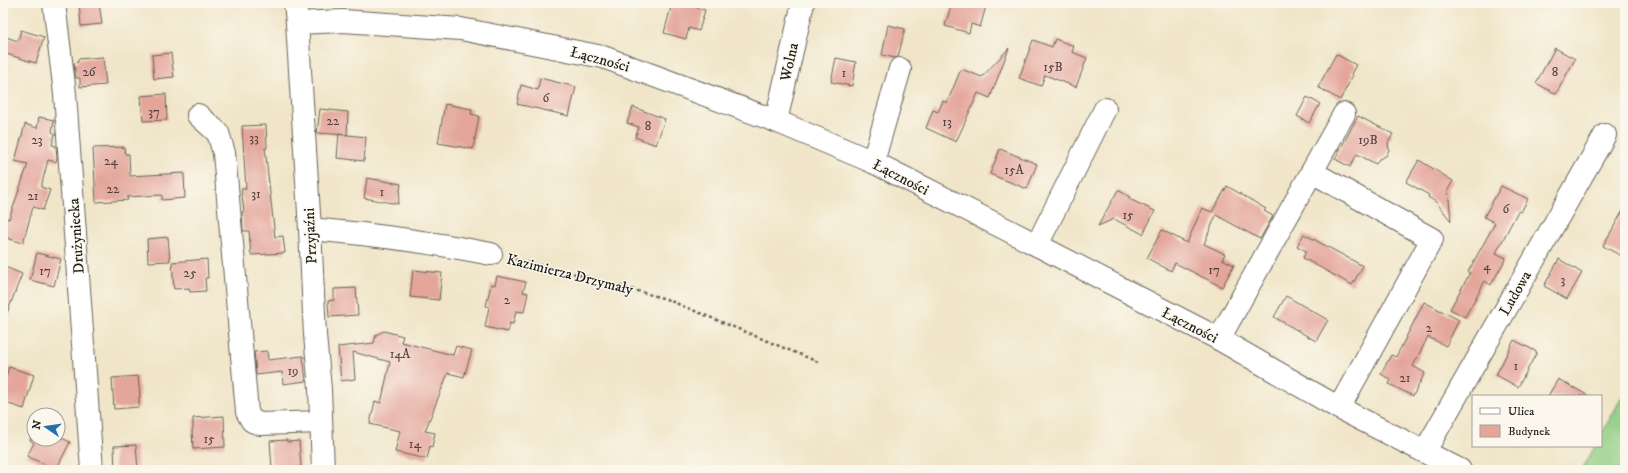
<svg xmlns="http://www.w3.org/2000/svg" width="1628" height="473" font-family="'IM FELL DW Pica',serif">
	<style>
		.green { fill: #8fcc82; stroke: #56744f }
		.building { fill: #e4a69b }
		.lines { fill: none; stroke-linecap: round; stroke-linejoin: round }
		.minor-casing { stroke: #666258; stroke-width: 24 }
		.path { stroke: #666258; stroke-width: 2.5; stroke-dasharray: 3 3; stroke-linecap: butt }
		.minor { stroke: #fff; stroke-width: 22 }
		.labels { text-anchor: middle; stroke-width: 3; stroke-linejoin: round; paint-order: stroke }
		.number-label { font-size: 13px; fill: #4e3e3c }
		.street-label { font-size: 15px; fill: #1c1c1c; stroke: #fbf7ec }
	</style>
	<rect width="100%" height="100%" fill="#fbf7ec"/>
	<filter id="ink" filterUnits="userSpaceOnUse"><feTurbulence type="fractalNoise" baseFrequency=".025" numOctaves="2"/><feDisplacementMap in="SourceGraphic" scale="8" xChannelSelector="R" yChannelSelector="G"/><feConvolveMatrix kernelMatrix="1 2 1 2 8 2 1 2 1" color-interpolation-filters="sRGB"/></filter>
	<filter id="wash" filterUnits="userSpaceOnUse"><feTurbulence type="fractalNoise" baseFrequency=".012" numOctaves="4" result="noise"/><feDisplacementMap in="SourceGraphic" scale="16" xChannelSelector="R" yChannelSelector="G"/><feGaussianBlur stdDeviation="0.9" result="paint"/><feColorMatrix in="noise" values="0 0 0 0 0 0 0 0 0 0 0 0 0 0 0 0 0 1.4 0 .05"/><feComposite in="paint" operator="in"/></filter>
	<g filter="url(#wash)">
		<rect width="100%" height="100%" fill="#f0e5c8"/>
		<polygon class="green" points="1625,391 1625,470 1582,470 1595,446 1601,446 1601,435"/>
		<g id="blocks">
			<g class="building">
				<polygon points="79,3 99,3 102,24 81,26"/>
				<polygon points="672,3 680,3 705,10 699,31 689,28 686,39 664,33"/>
				<polygon points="952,3 987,3 980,27 971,24 969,33 945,26"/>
				<polygon points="888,25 905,29 898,57 895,58 882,55"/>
				<polygon points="21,30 44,37 36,63 3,53 3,36 18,41"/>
				<polygon points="1055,39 1074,46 1072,52 1087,58 1076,87 1045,75 1041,86 1019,78 1033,40 1052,47"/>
				<polygon points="1009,48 990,98 978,93 956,142 926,128 933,110 938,112 943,101 947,103 961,69 982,77"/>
				<polygon points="1555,48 1575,59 1556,94 1536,83"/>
				<polygon points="171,53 174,77 154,79 152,55"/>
				<polygon points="1336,54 1356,65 1351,74 1353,75 1340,100 1318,87"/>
				<polygon points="103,57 106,85 80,87 80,78 76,78 74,63 78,62 78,59"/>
				<polygon points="836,58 856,62 852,86 831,82"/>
				<polygon points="540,78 576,87 569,116 517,104 521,85 538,90"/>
				<polygon points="166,94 167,120 143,121 141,96"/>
				<polygon points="1307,97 1320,104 1309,123 1297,116"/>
				<polygon points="445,104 472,109 471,114 479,116 473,149 438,143"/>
				<polygon points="633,107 665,119 656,145 635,137 639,127 627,123"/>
				<polygon points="320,109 348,112 347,135 317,133"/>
				<polygon points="1358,116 1393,134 1388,143 1389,150 1386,156 1379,159 1376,164 1357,154 1350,167 1335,159"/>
				<polygon points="39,117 54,120 52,132 55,134 52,145 56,146 57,158 56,162 48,160 41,187 50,190 43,210 33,207 23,243 3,237 3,217 9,219 28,164 15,161 25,124 37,128"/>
				<polygon points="266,125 267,148 265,148 275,237 283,236 285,253 251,255 249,231 243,231 242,212 244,211 241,189 246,189 242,126"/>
				<polygon points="339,134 366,137 364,161 337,158"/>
				<polygon points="124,147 125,154 129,154 130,176 184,173 185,198 162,200 162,195 127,197 128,200 96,202 93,148"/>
				<polygon points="1000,149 1037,164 1027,189 990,174"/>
				<polygon points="1419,160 1453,181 1448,190 1451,221 1436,202 1428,197 1429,195 1406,182"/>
				<polygon points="367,178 401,184 398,204 364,198"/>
				<polygon points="1227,186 1266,209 1264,211 1273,216 1260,239 1216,215 1204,244 1225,254 1222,259 1234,265 1222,287 1175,263 1171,271 1147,258 1162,230 1187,243 1202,208 1212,212"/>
				<polygon points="1501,186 1528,199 1521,212 1518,211 1496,253 1506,258 1491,285 1485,281 1465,317 1450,309 1470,273 1468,272 1495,223 1484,217"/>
				<polygon points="1118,190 1130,197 1129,199 1155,211 1143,234 1114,219 1098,226"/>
				<polygon points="1625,207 1625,258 1603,246"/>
				<polygon points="1304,234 1363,266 1352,285 1303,258 1306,251 1297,246"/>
				<polygon points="168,237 170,261 148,262 147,239"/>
				<polygon points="37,253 61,259 54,286 30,280"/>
				<polygon points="207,259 208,278 205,278 206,291 190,292 189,288 174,289 172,262"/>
				<polygon points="1559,259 1582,273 1567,299 1544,286"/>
				<polygon points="3,266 22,274 4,321 3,321"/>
				<polygon points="413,270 442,273 439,300 410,297"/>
				<polygon points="497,276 526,282 523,292 528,293 524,312 516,311 513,324 510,323 508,332 485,327 489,307 486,306 491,284 495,285"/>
				<polygon points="356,288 358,315 329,317 328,301 334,300 334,289"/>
				<polygon points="1286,296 1328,320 1316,341 1274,317"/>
				<polygon points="1424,302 1459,320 1446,346 1428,337 1413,366 1425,373 1413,396 1389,384 1391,380 1381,374 1391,355 1396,357"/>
				<polygon points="384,331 403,336 401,342 453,355 456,346 472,350 464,377 448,373 425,431 435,433 432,447 430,446 427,459 395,452 400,431 370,424 375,401 381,403 390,362 353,352 355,379 341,381 338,347 374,343 376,335"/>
				<polygon points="1514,340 1537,352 1518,387 1496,375"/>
				<polygon points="267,351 268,360 303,356 306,381 283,384 282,372 256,375 254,352"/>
				<polygon points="9,367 34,375 24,409 3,402 3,386"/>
				<polygon points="138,376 140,397 139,397 139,407 114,409 112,378"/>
				<polygon points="1558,379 1589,396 1548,396"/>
				<polygon points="224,416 225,447 193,449 192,430 193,429 193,418"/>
				<polygon points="34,432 34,439 58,439 58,436 70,442 56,470 27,456 34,443 30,440"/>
				<polygon points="287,440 287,442 299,441 301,467 272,469 270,441"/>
				<polygon points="136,445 138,470 115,470 114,446"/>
			</g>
		</g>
	</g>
	<g filter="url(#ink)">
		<use href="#blocks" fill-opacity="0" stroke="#666258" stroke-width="1"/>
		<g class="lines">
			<g class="minor-casing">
				<g id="minor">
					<polyline points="54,3 65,94 92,470"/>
					<polyline points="295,3 297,23 310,229 315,335 320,389 323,470"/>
					<polyline points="297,23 343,21 461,29 603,57 776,121 873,162 1037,245 1219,339 1339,408 1460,470"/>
					<polyline points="198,115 218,133 224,153 247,412 252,421 261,424 321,422"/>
					<polyline points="776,121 803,3"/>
					<polyline points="873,162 900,69"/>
					<polyline points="1312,172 1432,239 1339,408"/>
					<path d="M310 229C371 234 431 242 491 254"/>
					<polyline points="1037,245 1105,109"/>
					<polyline points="1219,339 1344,114"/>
					<polyline points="1425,451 1605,135"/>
				</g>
			</g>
			<polyline class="path" points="509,258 580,275 666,299 818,362"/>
			<use href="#minor" class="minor"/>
		</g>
	</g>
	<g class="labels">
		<g class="number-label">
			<text x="1053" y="71">15B</text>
			<text x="89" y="76">26</text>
			<text x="1555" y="76">8</text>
			<text x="844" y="77">1</text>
			<text x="546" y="102">6</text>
			<text x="154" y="116">37</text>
			<text x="333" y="125">22</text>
			<text x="947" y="126">13</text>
			<text x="648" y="130">8</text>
			<text x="254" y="142">33</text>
			<text x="37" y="144">23</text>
			<text x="1368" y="144">19B</text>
			<text x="111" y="165">24</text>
			<text x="1014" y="174">15A</text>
			<text x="113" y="193">22</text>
			<text x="382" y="196">1</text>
			<text x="256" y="198">31</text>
			<text x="33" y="200">21</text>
			<text x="1506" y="213">6</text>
			<text x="1128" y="219">15</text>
			<text x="1487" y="270">4</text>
			<text x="1214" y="274">17</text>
			<text x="45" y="275">17</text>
			<text x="190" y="277">25</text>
			<text x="1563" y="284">3</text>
			<text x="507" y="304">2</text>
			<text x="1429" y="332">2</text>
			<text x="400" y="358">14A</text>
			<text x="1516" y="370">1</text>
			<text x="293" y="375">19</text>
			<text x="1405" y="382">21</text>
			<text x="209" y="443">15</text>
			<text x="415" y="448">14</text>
		</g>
		<g class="street-label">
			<text transform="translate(600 59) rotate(15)" y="5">Łączności</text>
			<text transform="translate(789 62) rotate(-77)" y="5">Wolna</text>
			<text transform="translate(901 177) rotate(27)" y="5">Łączności</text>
			<text transform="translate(76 236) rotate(-94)" y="5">Drużyniecka</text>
			<text transform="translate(310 236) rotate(-93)" y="5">Przyjaźni</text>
			<text transform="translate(570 274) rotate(14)" y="5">Kazimierza Drzymały</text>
			<text transform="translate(1515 293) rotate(-60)" y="5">Ludowa</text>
			<text transform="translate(1190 325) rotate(27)" y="5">Łączności</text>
		</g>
	</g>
	<rect width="1628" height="473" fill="none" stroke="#fbf7ec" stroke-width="16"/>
	<rect x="1472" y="395" width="130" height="52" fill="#fbf7ec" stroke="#a29f99"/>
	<rect x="1480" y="408" width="20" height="6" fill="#ffffff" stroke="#a29f99"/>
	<text x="1508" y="415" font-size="12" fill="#1c1c1c">Ulica</text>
	<rect x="1480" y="425" width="20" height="12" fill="#e4a69b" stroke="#a29f99"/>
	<text x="1508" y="435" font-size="12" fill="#1c1c1c">Budynek</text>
	<g transform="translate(46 427) rotate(283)"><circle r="19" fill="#fbf7ec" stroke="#a29f99"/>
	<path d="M0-3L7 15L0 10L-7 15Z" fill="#1f6fb2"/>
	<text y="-6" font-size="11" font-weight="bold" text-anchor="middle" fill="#1c1c1c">N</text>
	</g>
</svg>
